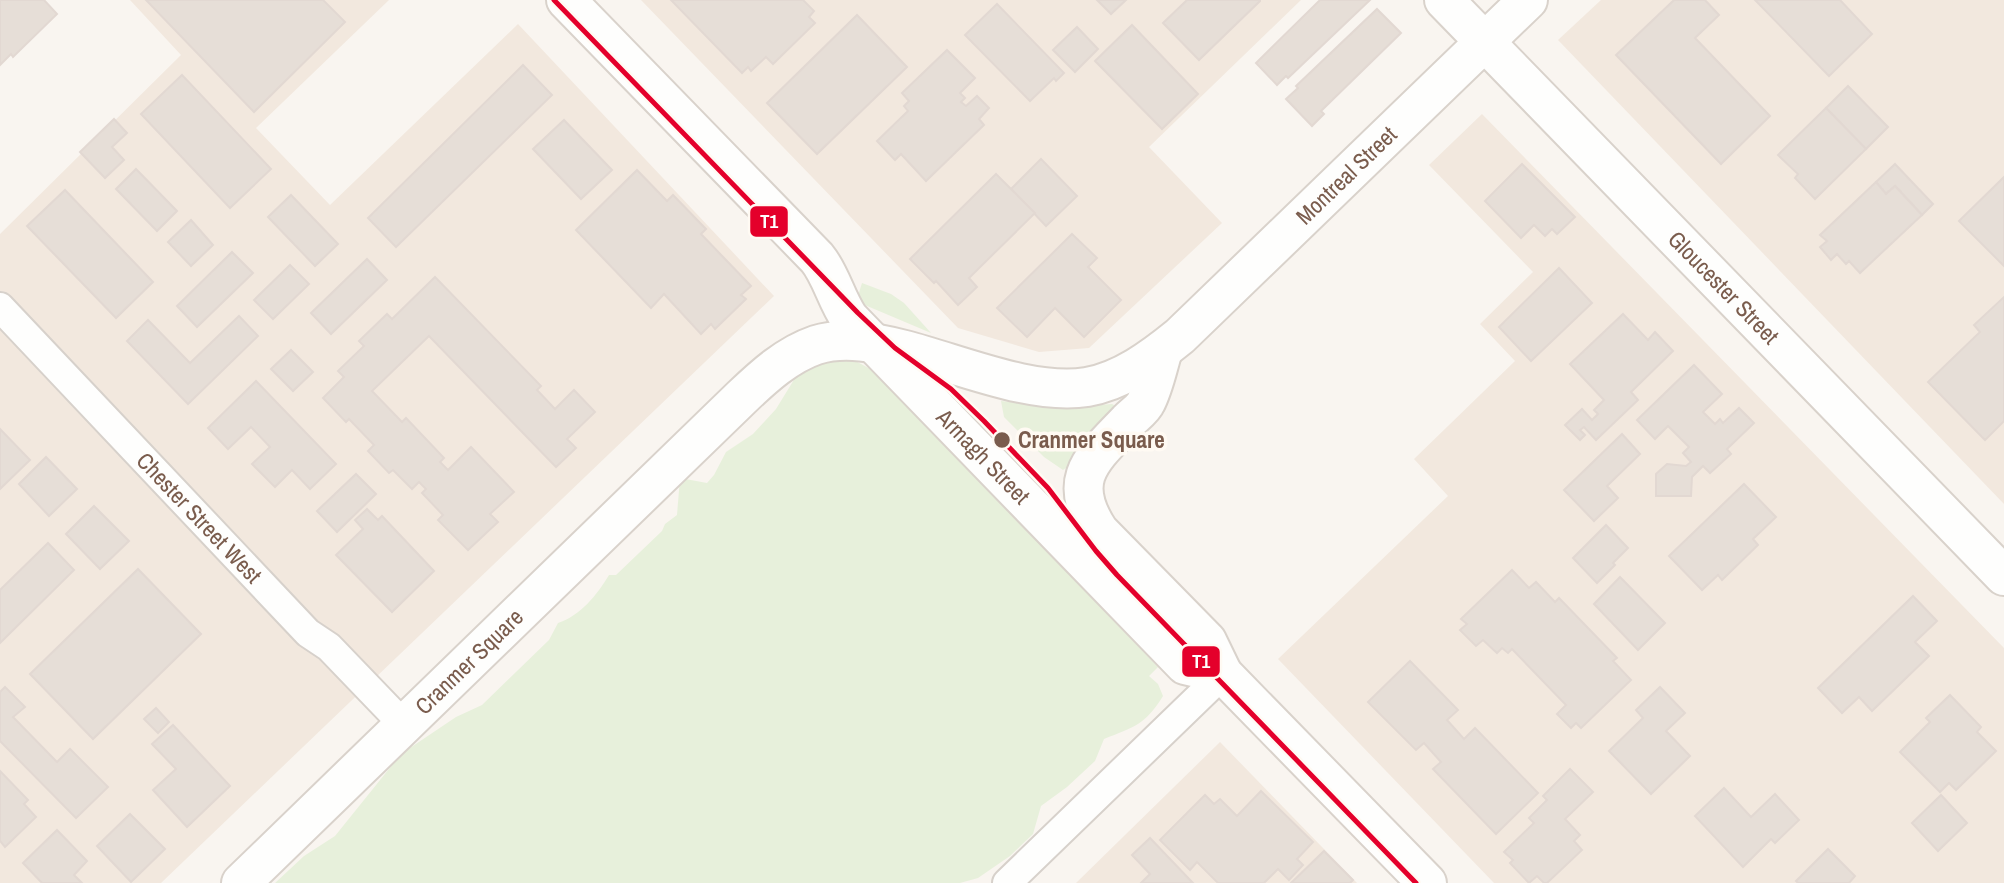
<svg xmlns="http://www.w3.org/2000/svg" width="2004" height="883" font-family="'Archivo Narrow',sans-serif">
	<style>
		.residential { fill: #f2e8de }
		.green { fill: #e7f0db }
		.building { fill: #e6ded7; stroke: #e2d8d2; stroke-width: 2 }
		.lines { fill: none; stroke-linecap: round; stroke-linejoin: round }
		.street-casing { stroke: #d7d1cb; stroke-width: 32 }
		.secondary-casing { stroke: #d9d2cb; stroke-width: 42 }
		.street { stroke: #fefefd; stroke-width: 28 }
		.secondary { stroke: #fefefd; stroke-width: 38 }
		.tram-1-casing { stroke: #fffaf3; stroke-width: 10 }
		.tram-1 { stroke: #e4002b; stroke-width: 5 }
		.stop-dot { fill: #7a5c4d; stroke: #fffaf3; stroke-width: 2.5 }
		.labels { text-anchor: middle; stroke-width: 7; stroke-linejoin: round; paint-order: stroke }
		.street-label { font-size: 23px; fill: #7a5c4d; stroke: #fffaf3 }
		.stop-label { font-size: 23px; font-weight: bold; fill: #7a5c4d; stroke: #fffaf3; text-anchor: start }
		.line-badge { stroke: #fffaf3; stroke-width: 2.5 }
		.badge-label { font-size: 19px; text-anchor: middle; font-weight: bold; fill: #fff }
	</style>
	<rect width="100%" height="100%" fill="#f9f5f0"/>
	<g class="residential">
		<polygon points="130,0 389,0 256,128 330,205 518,24 774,296 161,883 0,883 0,234 181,55"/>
		<polygon points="641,0 1301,0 1149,147 1222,223 1089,348 1039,352 958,328"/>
		<polygon points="1601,0 2004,0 2004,504 1558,40"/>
		<polygon points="1482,114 2004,648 2004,883 1494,883 1278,659 1448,496 1414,459 1515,361 1480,324 1533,272 1429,165"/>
		<polygon points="1220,742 1357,883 1076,883"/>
	</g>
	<g class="green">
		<polygon points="862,283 891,294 904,303 931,333 860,303 858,296"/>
		<path d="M837 351 874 371 1158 667 1149 676 1158 684 1163 696C1145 725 1134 727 1104 739L1095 761 1067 787 1041 806 1033 834 1010 856 978 878 960 883H275L304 856 335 836 401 754 456 717 482 705 549 640 558 623C580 616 597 595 609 575H616L662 531 665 524 677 515 680 478 707 483 714 475 726 452 753 434 776 409 800 370Z"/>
		<polygon points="1001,401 1061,408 1112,404 1118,407 1089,438 1066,468 1063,470 1044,457 1004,417"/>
	</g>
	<g class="building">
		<polygon points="0,0 44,0 57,14 13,57 11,54 0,65"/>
		<polygon points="146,0 323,0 345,22 254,112"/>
		<polygon points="671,0 803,0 814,11 809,17 815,23 773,64 766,57 751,71 748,67 742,73"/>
		<polygon points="1097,0 1126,0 1111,14"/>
		<polygon points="1187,0 1260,0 1260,1 1199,60 1163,23"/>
		<polygon points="1320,0 1370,0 1288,78 1286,76 1277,85 1256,63"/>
		<polygon points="1674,0 1705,0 1719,15 1695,38 1770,116 1721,164 1616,55"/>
		<polygon points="1755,0 1840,0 1872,34 1829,76"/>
		<polygon points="997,4 1064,73 1056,81 1054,78 1030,101 965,35"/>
		<polygon points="1377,9 1401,33 1321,111 1324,114 1312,126 1286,99 1298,88 1296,86"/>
		<polygon points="857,15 907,67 817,154 767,103"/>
		<polygon points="1132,25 1198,94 1162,129 1095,61"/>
		<polygon points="1077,27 1098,49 1075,72 1053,50"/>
		<polygon points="947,50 975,78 960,93 965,98 961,102 966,106 977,96 989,108 979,119 984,125 926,181 901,154 895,160 877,141 908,111 904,106 909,101 902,93"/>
		<polygon points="523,65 552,95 396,247 368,218"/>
		<polygon points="182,75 271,169 230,208 141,114"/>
		<polygon points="1848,86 1888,127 1866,149 1826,108"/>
		<polygon points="1826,108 1866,149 1815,199 1795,178 1798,174 1778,155"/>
		<polygon points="114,119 127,133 112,147 124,160 105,178 80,152"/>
		<polygon points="564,120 612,170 581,199 533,149"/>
		<polygon points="1041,159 1077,196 1046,226 1011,189"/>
		<polygon points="1522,164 1575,217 1557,234 1552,229 1545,236 1534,225 1521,238 1485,201"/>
		<polygon points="1895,164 1933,204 1922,215 1895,186 1886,194 1876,182"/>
		<polygon points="136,169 177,211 157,231 116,189"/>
		<polygon points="637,170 667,201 673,195 706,229 701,234 751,286 741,295 746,299 715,329 711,324 701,334 664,294 651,308 576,230"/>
		<polygon points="996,174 1035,213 969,278 977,287 958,305 936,281 934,283 910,259"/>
		<polygon points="2004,177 2004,266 1959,221"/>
		<polygon points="1876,182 1886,194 1895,186 1922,215 1860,273 1849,261 1846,264 1837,254 1831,260 1820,247 1827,241 1820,235"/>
		<polygon points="65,190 153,282 116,318 27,226"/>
		<polygon points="291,195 338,244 315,266 268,217"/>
		<polygon points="191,220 213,245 191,266 168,242"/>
		<polygon points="1072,234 1097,258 1088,267 1121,300 1084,337 1055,308 1027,337 997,308"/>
		<polygon points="232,252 253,273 197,327 177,306"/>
		<polygon points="367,259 387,280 331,334 311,313"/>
		<polygon points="290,265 309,284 273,319 254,300"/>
		<polygon points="1559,268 1592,303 1531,361 1499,327"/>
		<polygon points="435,277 541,386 537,390 555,409 574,390 595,412 567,439 576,448 556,467 429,336 372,391 402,422 406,418 444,458 440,462 448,470 471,447 514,492 490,514 498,522 468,550 438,520 443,515 422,493 426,489 419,482 412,489 393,470 389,473 368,451 374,445 349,419 346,422 323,398 344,377 338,371 364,346 359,341 387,314 392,319"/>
		<polygon points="2004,297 2004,421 1985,440 1928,382 1980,332 1974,325"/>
		<polygon points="1623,314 1648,340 1655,332 1673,351 1631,392 1638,400 1596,440 1584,427 1580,430 1585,435 1580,440 1565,425 1582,409 1592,420 1598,414 1594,410 1604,400 1570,364"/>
		<polygon points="239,316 258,336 188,404 127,341 148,320 190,363"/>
		<polygon points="291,350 313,372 293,391 271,369"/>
		<polygon points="1694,365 1722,394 1703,412 1715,424 1720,419 1723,423 1739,408 1754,423 1727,449 1731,454 1710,473 1703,466 1692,477 1691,496 1656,496 1656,474 1667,464 1686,466 1691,462 1683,453 1689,447 1668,426 1655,439 1637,420"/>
		<polygon points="256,381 336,464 310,489 292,470 275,487 252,464 270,447 251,427 228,449 208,428"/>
		<polygon points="0,429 30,460 0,489"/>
		<polygon points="1622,434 1640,454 1607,486 1618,498 1594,521 1564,490"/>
		<polygon points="46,457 77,489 49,516 19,484"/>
		<polygon points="356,474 376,494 337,532 317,511"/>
		<polygon points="1744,484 1776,517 1753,539 1758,545 1722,580 1718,575 1702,590 1669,556"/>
		<polygon points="94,506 129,541 100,569 66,534"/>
		<polygon points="367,509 378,520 382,516 434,571 392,612 336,555 363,529 355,520"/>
		<polygon points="1606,525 1628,548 1613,563 1615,565 1597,583 1573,558"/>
		<polygon points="48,543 74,570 0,643 0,590"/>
		<polygon points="138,569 201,634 93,739 30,674"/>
		<polygon points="1512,570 1529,588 1536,582 1555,602 1559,598 1617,658 1613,661 1631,680 1581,728 1576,723 1571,728 1557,714 1566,705 1512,649 1508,653 1502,648 1497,653 1483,640 1476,646 1460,630 1467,624 1461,619"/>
		<polygon points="1620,577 1665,623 1638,650 1594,604"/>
		<polygon points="1913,596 1937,621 1915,642 1929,656 1872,711 1859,697 1842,713 1818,688"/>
		<polygon points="1410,661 1458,710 1447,720 1464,739 1475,728 1538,793 1496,834 1433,769 1441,762 1424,743 1416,750 1368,702"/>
		<polygon points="5,687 25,707 13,717 57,762 70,749 108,787 76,818 0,741 0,692"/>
		<polygon points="1660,687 1685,713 1666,731 1690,756 1651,794 1609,751 1643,718 1636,710"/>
		<polygon points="1950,695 1981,727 1977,732 1996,751 1956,790 1949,783 1940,792 1900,752 1930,722 1926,718"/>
		<polygon points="156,708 169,722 158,733 144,719"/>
		<polygon points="173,725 230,786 187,827 153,790 176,769 152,744"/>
		<polygon points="1570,769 1593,792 1565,819 1580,835 1574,841 1582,850 1547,883 1544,883 1537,876 1529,883 1510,863 1513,860 1504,852 1534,823 1529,818 1547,800 1543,796"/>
		<polygon points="0,771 28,800 24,804 36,817 5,847 0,841"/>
		<polygon points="1724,788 1751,817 1775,794 1799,820 1775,843 1771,839 1743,867 1695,816"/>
		<polygon points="1261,791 1313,842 1297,859 1303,865 1289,880 1278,869 1264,883 1218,883 1197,862 1190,870 1160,840 1205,795 1214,804 1220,799 1237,816"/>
		<polygon points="1941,795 1967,823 1938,851 1912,823"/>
		<polygon points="130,814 165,849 131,882 97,846"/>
		<polygon points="57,830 87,861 74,875 82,883 42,883 23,863"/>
		<polygon points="1150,838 1193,883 1141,883 1150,874 1132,855"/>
		<polygon points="1828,849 1855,876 1849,883 1798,883 1796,881"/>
		<polygon points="1324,851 1353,880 1350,883 1291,883"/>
	</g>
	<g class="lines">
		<g class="street-casing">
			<g id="street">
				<path id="s1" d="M0 307 308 633 329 647 404 725"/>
				<polyline points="1007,883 1223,674"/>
			</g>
		</g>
		<g class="secondary-casing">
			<g id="secondary">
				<path id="s2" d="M566 0 817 258C831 275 836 299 849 318L1185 665 1223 674 1427 883"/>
				<path id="s3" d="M1444 0 2004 576"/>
				<path d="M1163 350C1158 366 1154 387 1146 402 1143 409 1134 415 1128 421 1092 459 1065 479 1099 531L1207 641 1223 674"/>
				<path id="s4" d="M241 883 742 397C764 376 787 355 816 345 845 336 877 343 905 350 959 364 1033 396 1087 387 1122 381 1153 358 1180 336L1528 0"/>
			</g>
		</g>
		<use href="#street" class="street"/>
		<use href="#secondary" class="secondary"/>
		<g class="tram-1-casing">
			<polyline id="tram-1" points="554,0 858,313 895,348 951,389 984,421 1048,488 1096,551 1117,575 1416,883"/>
		</g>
		<use href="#tram-1" class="tram-1"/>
	</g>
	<circle class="stop-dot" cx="1002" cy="440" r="9"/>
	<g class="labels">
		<g class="street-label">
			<text dy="8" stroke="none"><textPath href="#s4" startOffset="1405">Montreal Street</textPath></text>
			<text dy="8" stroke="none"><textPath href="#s3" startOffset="401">Gloucester Street</textPath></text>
			<text dy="8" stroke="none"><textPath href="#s2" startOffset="621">Armagh Street</textPath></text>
			<text dy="8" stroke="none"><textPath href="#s1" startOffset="290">Chester Street West</textPath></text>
			<text dy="8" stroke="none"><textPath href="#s4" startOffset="318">Cranmer Square</textPath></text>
		</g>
		<g class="stop-label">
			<text x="1018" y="448">Cranmer Square</text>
		</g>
	</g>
	<g class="line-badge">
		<rect x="749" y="205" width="40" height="33" rx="7" fill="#e4002b"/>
		<rect x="1181" y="645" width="40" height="33" rx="7" fill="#e4002b"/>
	</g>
	<g class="badge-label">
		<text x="769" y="228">T1</text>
		<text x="1201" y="668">T1</text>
	</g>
</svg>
